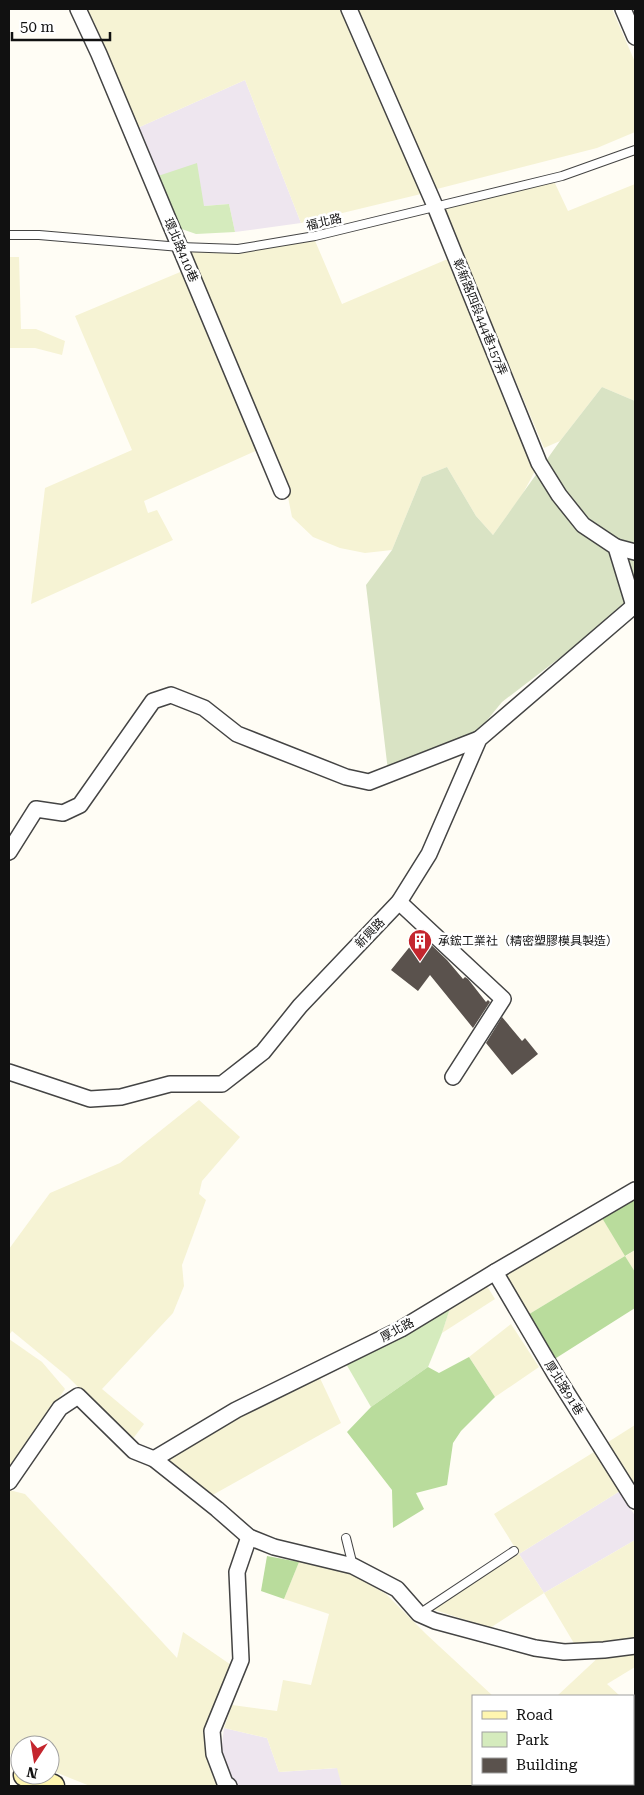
<svg xmlns="http://www.w3.org/2000/svg" width="644" height="1795" font-family="'Roboto Serif','Noto Sans TC',serif">
	<style>
		.industrial { fill: #eee6ef }
		.farmland { fill: #f6f3d4 }
		.green { fill: #d5ebbd }
		.forest { fill: #b9dc9c }
		.cemetery { fill: #d9e3c4 }
		.building { fill: #5a524d }
		.lines { fill: none; stroke-linecap: round; stroke-linejoin: round }
		.lane-casing { stroke: #444; stroke-width: 10 }
		.street-casing { stroke: #444; stroke-width: 18 }
		.secondary-casing { stroke: #333; stroke-width: 25 }
		.lane { stroke: #fff; stroke-width: 8 }
		.street { stroke: #fff; stroke-width: 15 }
		.secondary { stroke: #fff6b0; stroke-width: 22 }
		.labels { text-anchor: middle; stroke-width: 5; stroke-linejoin: round; paint-order: stroke }
		.street-label { font-size: 12px; fill: #111; stroke: #fff }
		.poi-label { font-size: 12px; fill: #111; stroke: #fff; text-anchor: start }
	</style>
	<rect width="100%" height="100%" fill="#fffdf5"/>
	<g class="industrial">
		<polygon points="245,80 301,223 235,232 229,204 204,206 152,178 133,130"/>
		<polygon points="620,1491 635,1516 635,1540 544,1593 519,1554"/>
		<polygon points="224,1728 267,1738 279,1772 338,1768 342,1786 238,1786 227,1772 221,1752"/>
	</g>
	<g class="farmland">
		<polygon points="81,9 340,9 421,194 301,223 245,80 133,130"/>
		<polygon points="353,9 612,9 635,62 635,132 597,148 433,190"/>
		<polygon points="552,177 568,211 635,184 635,401 602,387 560,441 544,448 441,205"/>
		<polygon points="313,236 342,304 450,258 541,460 522,495 493,535 476,516 447,467 422,477 392,550 365,553 340,548 313,537 292,517 287,492 189,248 247,247"/>
		<polygon points="9,257 19,257 21,329 36,329 65,341 62,355 35,348 9,348"/>
		<polygon points="185,270 262,448 144,501 148,513 157,510 173,540 31,604 45,488 132,450 75,316"/>
		<polygon points="199,1100 240,1137 202,1181 199,1194 206,1200 182,1265 184,1286 173,1313 102,1389 144,1424 132,1440 67,1376 12,1331 9,1335 9,1249 50,1193 120,1163"/>
		<polygon points="599,1213 626,1256 635,1250 635,1272 625,1256 526,1316 502,1275"/>
		<polygon points="482,1278 495,1299 442,1333 454,1296"/>
		<polygon points="511,1324 539,1367 495,1397 469,1357"/>
		<polygon points="9,1339 42,1362 65,1389 9,1470"/>
		<polygon points="319,1376 341,1423 209,1497 166,1458 170,1452"/>
		<polygon points="635,1425 635,1494 605,1444"/>
		<polygon points="594,1452 620,1491 519,1554 544,1593 635,1540 635,1638 598,1644 575,1645 544,1593 490,1628 429,1608 519,1554 494,1514"/>
		<polygon points="9,1490 25,1494 177,1658 183,1632 237,1669 209,1728 223,1786 90,1786 50,1770 50,1745 20,1745 20,1758 9,1754"/>
		<polygon points="299,1562 334,1564 386,1594 426,1634 493,1696 473,1696 473,1784 633,1784 633,1700 635,1699 635,1786 342,1786 337,1768 279,1772 267,1738 224,1728 232,1705 277,1711 283,1680 311,1685 329,1614 284,1599"/>
		<polygon points="635,1648 635,1667 607,1684 620,1696 557,1696 601,1655"/>
	</g>
	<g class="green">
		<polygon points="197,163 204,206 229,204 235,232 196,234 176,227 152,178"/>
		<polygon points="454,1296 442,1333 428,1367 371,1407 345,1362"/>
	</g>
	<g class="forest">
		<polygon points="635,1191 635,1250 625,1256 635,1272 635,1308 553,1360 526,1316 625,1256 599,1213"/>
		<polygon points="469,1357 495,1397 461,1431 453,1443 447,1485 416,1493 424,1509 393,1528 392,1490 347,1432 371,1407 428,1367 439,1373"/>
		<polygon points="267,1556 299,1562 284,1599 261,1591"/>
	</g>
	<polygon class="cemetery" points="602,387 635,401 635,600 502,702 470,741 388,771 366,585 392,550 422,477 447,467 476,516 493,535 560,441"/>
	<g class="building">
		<polygon points="420,934 447,960 463,979 465,977 468,979 486,1002 488,1000 490,1002 473,1028 430,975 418,991 391,970"/>
		<polygon points="502,1017 522,1041 525,1038 538,1054 512,1075 486,1043"/>
	</g>
	<g class="lines">
		<g class="lane-casing">
			<g id="lane">
				<polyline points="9,235 39,235 180,247 238,249 315,236 562,176 635,150"/>
				<polyline points="346,1538 353,1566"/>
				<polyline points="419,1614 514,1551"/>
			</g>
		</g>
		<g class="street-casing">
			<g id="street">
				<polyline points="78,9 99,54 282,491"/>
				<polyline points="349,9 435,206 539,463 559,495 583,525 616,547 634,606"/>
				<polyline points="623,9 635,37"/>
				<polyline points="616,547 635,552"/>
				<polyline points="9,852 36,809 63,813 80,805 153,701 171,695 204,708 237,734 346,777 369,782 479,739"/>
				<polyline points="399,902 503,999 453,1077"/>
				<polyline points="9,1072 90,1099 121,1097 170,1084 222,1084 263,1052 300,1006 399,902 429,854 479,739 635,605"/>
				<polyline points="495,1272 555,1374 635,1501"/>
				<polyline points="154,1459 236,1410 401,1329 495,1272 635,1190"/>
				<polyline points="9,1482 60,1408 78,1396 134,1451 154,1459 217,1509 249,1537 274,1547 353,1566 397,1589 419,1614 435,1621 535,1648 564,1652 604,1650 635,1646"/>
				<polyline points="229,1786 225,1783 214,1754 212,1731 241,1660 237,1572 249,1537"/>
			</g>
		</g>
		<g class="secondary-casing">
			<polyline id="secondary" points="25,1775 53,1786"/>
		</g>
		<use href="#lane" class="lane"/>
		<use href="#street" class="street"/>
		<use href="#secondary" class="secondary"/>
	</g>
	<defs>
		<g id="building-pin" transform="scale(1.25)"><path d="M0 17L-7.5 6A9.5 9.5 0 1 1 7.5 6Z" fill="#c4262e" stroke="#fff"/><path d="M-4-6H4V6H1V3H-1V6H-4ZM-2.5-4.3h1.7v1.8h-1.7ZM.8-4.3h1.7v1.8H.8ZM-2.5-1h1.7V.8h-1.7ZM.8-1h1.7V.8H.8Z" fill="#fff"/></g>
	</defs>
	<g fill-rule="evenodd">
		<use href="#building-pin" x="420" y="941"/>
	</g>
	<g class="labels">
		<g class="street-label">
			<text transform="translate(324 222) rotate(-13)" y="4">福北路</text>
			<text transform="translate(181 250) rotate(67)" y="4">環北路410巷</text>
			<text transform="translate(480 317) rotate(68)" y="4">彰新路四段444巷157弄</text>
			<text transform="translate(370 933) rotate(-46)" y="4">新興路</text>
			<text transform="translate(397 1330) rotate(-28)" y="4">厚北路</text>
			<text transform="translate(564 1388) rotate(58)" y="4">厚北路91巷</text>
		</g>
		<g class="poi-label">
			<text x="438" y="945">承鋐工業社（精密塑膠模具製造）</text>
		</g>
	</g>
	<rect width="644" height="1795" fill="none" stroke="#111111" stroke-width="20"/>
	<rect x="472" y="1695" width="162" height="90" fill="#ffffff" stroke="#a0a0a0"/>
	<rect x="482" y="1711" width="25" height="8" fill="#fff6b0" stroke="#a0a0a0"/>
	<text x="516" y="1720" font-size="15" fill="#111111">Road</text>
	<rect x="482" y="1732" width="25" height="15" fill="#d5ebbd" stroke="#a0a0a0"/>
	<text x="516" y="1745" font-size="15" fill="#111111">Park</text>
	<rect x="482" y="1758" width="25" height="15" fill="#5a524d" stroke="#a0a0a0"/>
	<text x="516" y="1770" font-size="15" fill="#111111">Building</text>
	<g transform="translate(35 1760) rotate(192)"><circle r="24" fill="#ffffff" stroke="#a0a0a0"/>
	<path d="M0-4L9 19L0 12L-9 19Z" fill="#c4262e"/>
	<text y="-8" font-size="14" font-weight="bold" text-anchor="middle" fill="#111111">N</text>
	</g>
	<path d="M12 32v8h98v-8" fill="none" stroke="#111111" stroke-width="2.5"/>
	<text x="20" y="32" font-size="15" fill="#111111" stroke="#ffffff" stroke-width="4" paint-order="stroke">50 m</text>
</svg>
